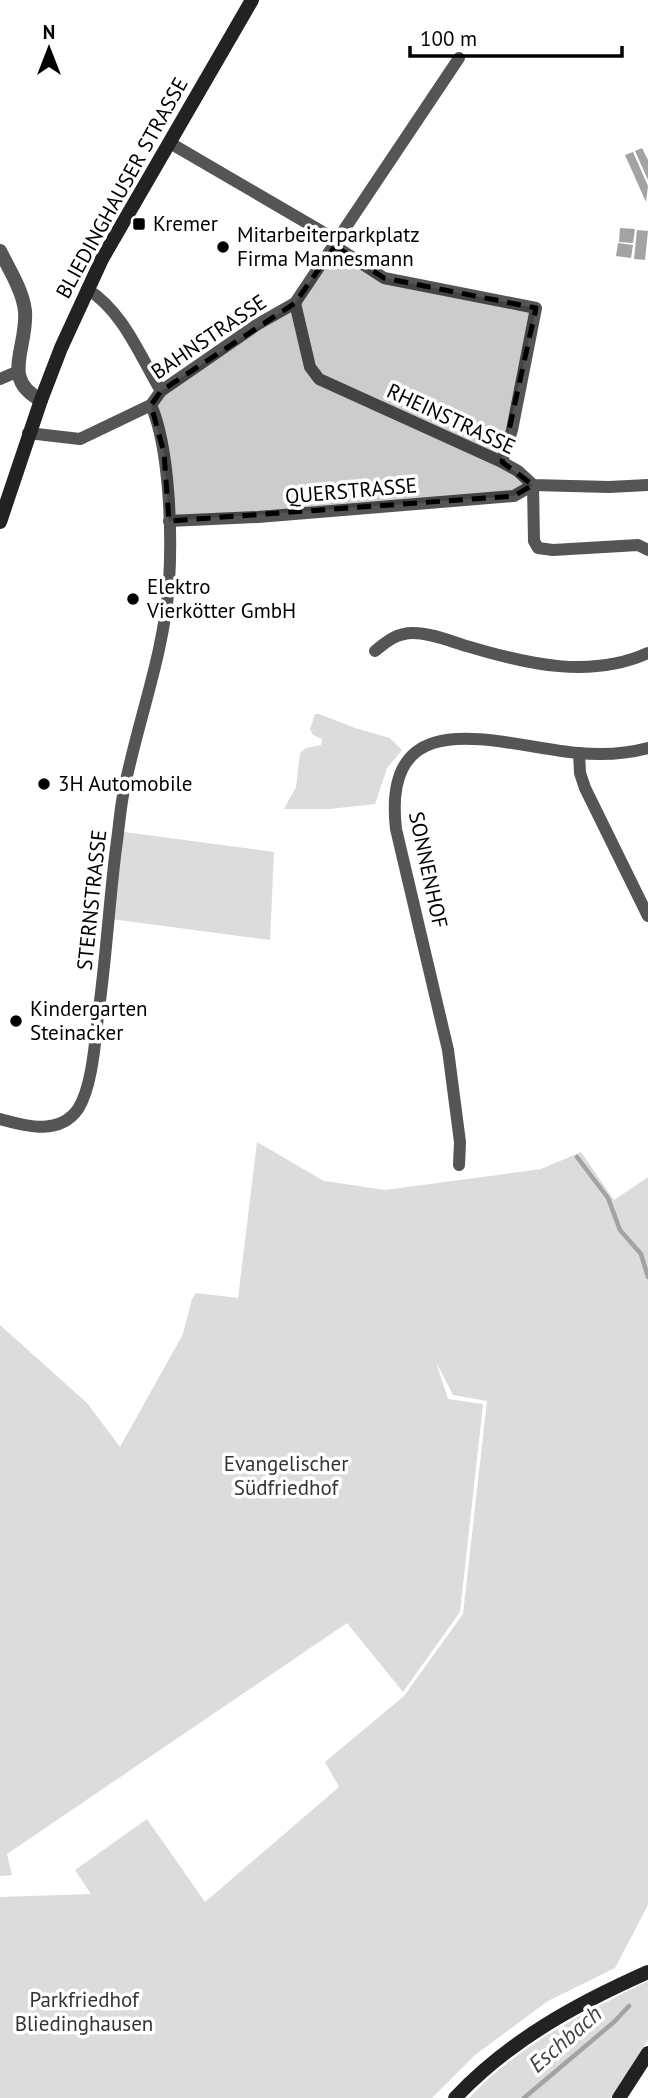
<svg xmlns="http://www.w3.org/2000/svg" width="648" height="2098" font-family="'PT Sans',sans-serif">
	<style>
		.green { fill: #dcdcdc }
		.water { fill: #a3a3a3 }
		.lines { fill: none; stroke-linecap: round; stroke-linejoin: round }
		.stream { stroke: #a3a3a3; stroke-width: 4.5 }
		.minor { stroke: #555; stroke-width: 12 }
		.tertiary { stroke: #555; stroke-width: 14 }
		.secondary { stroke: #222; stroke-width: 14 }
		.marked { fill: #000; fill-opacity: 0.2; stroke: #000; stroke-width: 5; stroke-dasharray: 14 9; stroke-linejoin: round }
		.poi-dot { fill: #000; stroke: #fff; stroke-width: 2.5 }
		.labels { text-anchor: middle; stroke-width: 7; stroke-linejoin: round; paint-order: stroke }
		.street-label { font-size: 21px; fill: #000; stroke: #fff }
		.poi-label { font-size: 21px; fill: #000; stroke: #fff; text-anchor: start }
		.park-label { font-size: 21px; fill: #333; stroke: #fff }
		.water-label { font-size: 23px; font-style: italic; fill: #444; stroke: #fff }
	</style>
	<rect width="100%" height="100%" fill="#fff"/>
	<g class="green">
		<polygon points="315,714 319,714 355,728 390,738 402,750 387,768 375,804 330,809 284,809 296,787 300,753 306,748 321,745 322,739 313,735 310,729"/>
		<polygon points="124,832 274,852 270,940 111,919 122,836"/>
		<polygon points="257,1142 324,1181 385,1190 541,1169 581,1152 614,1200 648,1177 648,1905 615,1968 548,2001 475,2055 432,2098 0,2098 0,1897 91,1894 75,1870 147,1819 205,1902 339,1787 325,1762 404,1696 463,1614 487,1401 453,1395 436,1362 448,1399 483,1404 460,1612 403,1692 347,1623 7,1854 12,1875 0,1876 0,1325 87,1403 120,1447 183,1334 192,1299 196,1293 238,1298"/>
		<path d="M648 1981V2040L611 2098H469C519 2045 583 2013 648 1981Z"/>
	</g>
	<g class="water">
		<polygon points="642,148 648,160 648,180 635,151"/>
		<polygon points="633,152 648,186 646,202 625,155"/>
		<polygon points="620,228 635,229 633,243 619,242"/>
		<polygon points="637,230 648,231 645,260 634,259"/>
		<polygon points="618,243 633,245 631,258 616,256"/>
	</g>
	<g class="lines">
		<g class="stream">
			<polyline points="577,1157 608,1198 620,1230 641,1254 648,1277"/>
			<polyline points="524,2098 614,2022 629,2006"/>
		</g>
		<g class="minor">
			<polyline points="170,143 338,241"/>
			<polyline points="335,246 384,278 536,308 512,430 502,462"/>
			<path d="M87 289C123 311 140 356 161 391"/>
			<polyline points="295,303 310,367 319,379 502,462 518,471 533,485 609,487 648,485"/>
			<polyline points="0,379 14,373"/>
			<polyline points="28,433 80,439 151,405 161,391 258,324 295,303 459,58"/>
			<polyline points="533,485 534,541 538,548 553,550 638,545 648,550"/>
			<polyline points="169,521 258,517 514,496 533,485"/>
			<path d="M375 651C387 641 397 633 413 633 432 633 452 642 470 647 527 664 591 679 648 653"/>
			<polyline points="579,753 580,773 585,788 648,916"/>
			<path d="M0 1119C26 1126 59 1136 78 1109 92 1087 95 1043 98 1016 106 960 109 904 116 848 119 828 120 809 124 790 138 720 164 654 169 583 172 535 170 449 151 405"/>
			<path d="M459 1165 460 1142 448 1050 396 829C381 698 501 746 578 753 600 755 626 754 648 748"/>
		</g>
		<path class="tertiary" d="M0 251C9 269 23 291 25 311 28 348 0 379 41 400"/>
		<g class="secondary">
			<polyline points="0,522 41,400 61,348 102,259 252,0"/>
			<path d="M455 2098C510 2040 576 2004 648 1972"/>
			<polyline points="619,2098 648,2053"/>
		</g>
	</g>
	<path class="marked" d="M335 246 384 278 536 308 502 462 533 485 514 496 169 521 164 453 151 405 161 391 295 303Z"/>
	<g class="poi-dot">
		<rect x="132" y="217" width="14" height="14" rx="3.5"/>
		<circle cx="223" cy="247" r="7"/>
		<circle cx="133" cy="599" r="7"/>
		<circle cx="44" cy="784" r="7"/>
		<circle cx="16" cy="1021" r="7"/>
	</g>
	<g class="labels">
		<g class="street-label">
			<text transform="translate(122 188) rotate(-61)" y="7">BLIEDINGHAUSER STRASSE</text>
			<text transform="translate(209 337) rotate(-34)" y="7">BAHNSTRASSE</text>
			<text transform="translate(451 419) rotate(25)" y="7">RHEINSTRASSE</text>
			<text transform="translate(351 491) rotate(-5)" y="7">QUERSTRASSE</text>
			<text transform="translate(428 870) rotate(78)" y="7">SONNENHOF</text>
			<text transform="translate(92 900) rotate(-84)" y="7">STERNSTRASSE</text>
		</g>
		<g class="poi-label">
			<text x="153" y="231">Kremer</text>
			<text x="237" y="242">Mitarbeiterparkplatz<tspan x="237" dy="24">Firma Mannesmann</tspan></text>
			<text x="147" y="594">Elektro<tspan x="147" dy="24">Vierkötter GmbH</tspan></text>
			<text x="58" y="791">3H Automobile</text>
			<text x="30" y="1016">Kindergarten<tspan x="30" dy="24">Steinacker</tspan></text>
		</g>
		<g class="park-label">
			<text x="286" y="1471">Evangelischer<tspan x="286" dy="24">Südfriedhof</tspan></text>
			<text x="84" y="2007">Parkfriedhof<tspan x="84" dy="24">Bliedinghausen</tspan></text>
		</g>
		<g class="water-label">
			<text transform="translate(565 2039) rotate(-41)" y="8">Eschbach</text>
		</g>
	</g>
	<g transform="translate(49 49)" stroke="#ffffff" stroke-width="5" paint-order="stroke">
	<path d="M0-5L12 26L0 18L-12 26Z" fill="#000000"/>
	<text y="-10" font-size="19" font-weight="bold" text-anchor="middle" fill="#000000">N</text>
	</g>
	<path d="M410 46v10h212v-10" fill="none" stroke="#000000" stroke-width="3.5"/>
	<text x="420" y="46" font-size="21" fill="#000000" stroke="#ffffff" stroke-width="5" paint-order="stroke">100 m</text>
</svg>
